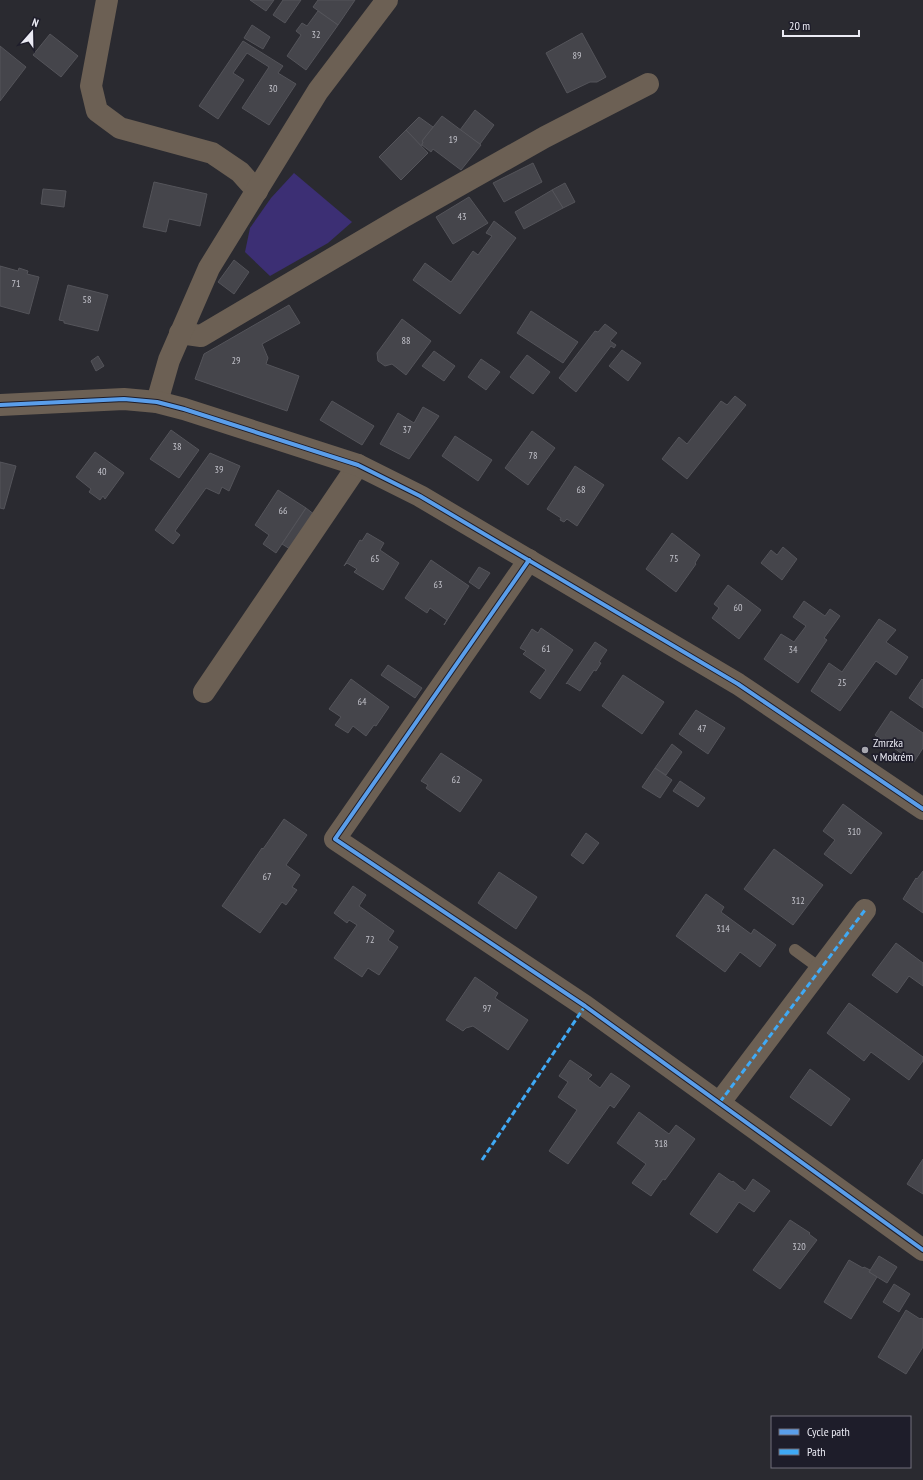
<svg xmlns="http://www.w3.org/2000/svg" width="923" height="1480" font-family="'PT Sans Narrow',sans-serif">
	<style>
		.water { fill: #3c2f74 }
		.building { fill: #45454b; stroke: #54545a }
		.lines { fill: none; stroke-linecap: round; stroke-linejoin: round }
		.service { stroke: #6c6054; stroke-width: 12 }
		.minor { stroke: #6c6054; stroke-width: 22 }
		.tertiary { stroke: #6c6054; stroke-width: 22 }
		.quiet { stroke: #3fa9f5; stroke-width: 3; stroke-dasharray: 6 3; stroke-linecap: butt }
		.cycleway-casing { stroke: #1e1d2a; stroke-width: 6 }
		.cycleway { stroke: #5a9eea; stroke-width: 4 }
		.poi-dot { fill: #a7a7af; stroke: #1e1d2a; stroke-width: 1.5 }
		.labels { text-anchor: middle; stroke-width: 3.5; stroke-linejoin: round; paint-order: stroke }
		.number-label { font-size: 10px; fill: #c2c2ca }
		.poi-label { font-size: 12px; fill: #ebebf4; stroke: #1e1d2a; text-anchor: start }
	</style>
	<rect width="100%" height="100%" fill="#2a2a30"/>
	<polygon class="water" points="294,173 352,222 328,243 270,276 245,252 250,228 271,198"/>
	<g class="building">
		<polygon points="250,0 274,0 266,11"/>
		<polygon points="283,0 301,0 285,23 273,15"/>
		<polygon points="318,0 355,0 338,25 313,7"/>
		<polygon points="318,11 338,25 306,70 287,56 301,35 296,31 302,23 307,26"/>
		<polygon points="252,25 270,37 263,49 244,38"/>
		<polygon points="582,33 606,77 597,82 590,82 567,93 546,53"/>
		<polygon points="50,34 78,56 61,77 33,55"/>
		<polygon points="243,41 283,66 278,73 296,84 269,125 242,108 269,67 247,53 233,73 244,80 218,119 199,106"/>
		<polygon points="0,46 26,67 0,101"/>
		<polygon points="475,110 494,125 480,144 460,130"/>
		<polygon points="442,116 481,145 461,170 433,149 431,152 422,145 423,142 422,141"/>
		<polygon points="419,117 433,127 422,141 423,142 421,146 406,130"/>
		<polygon points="406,130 428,153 401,180 379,157"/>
		<polygon points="533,163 542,182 504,202 493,183"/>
		<polygon points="154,182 207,194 200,226 169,219 166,232 143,227"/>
		<polygon points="565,183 575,202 563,208 552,190"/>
		<polygon points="43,189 66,191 64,207 41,204"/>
		<polygon points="552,190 563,208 524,229 515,212"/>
		<polygon points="469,197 488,223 453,244 436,217"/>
		<polygon points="494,221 516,238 460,314 413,280 425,263 451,282 473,251 478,255 492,236 486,233"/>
		<polygon points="234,260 249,272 234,294 218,282"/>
		<polygon points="0,266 18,271 19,268 28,271 27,274 39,277 29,314 0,306"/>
		<polygon points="68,285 108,295 98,331 64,323 64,321 59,320"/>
		<polygon points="289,305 300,323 262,344 268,358 266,364 299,376 287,411 195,379 204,354"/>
		<polygon points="531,311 578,342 563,363 517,333"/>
		<polygon points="402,319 431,341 406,375 392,364 385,366 378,361 377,353"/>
		<polygon points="605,324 617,333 610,341 616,345 614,348 611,346 576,392 559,378 595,331 598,332"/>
		<polygon points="622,350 641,363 628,381 609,366"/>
		<polygon points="434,351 455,366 444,381 422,366"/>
		<polygon points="527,355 550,372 533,394 510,377"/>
		<polygon points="98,356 104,366 96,371 91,361"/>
		<polygon points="481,359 500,372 486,390 468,377"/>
		<polygon points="735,396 746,405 687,479 662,459 679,437 687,444 721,401 727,405"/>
		<polygon points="332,401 374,426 362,445 320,420"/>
		<polygon points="423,407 439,416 409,459 380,444 398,413 414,423"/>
		<polygon points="171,430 199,450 179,478 150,459"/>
		<polygon points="532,431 555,448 528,485 505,468"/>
		<polygon points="455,436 492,460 478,481 442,456"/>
		<polygon points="95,452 124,473 105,499 103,496 100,500 89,492 91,489 76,477"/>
		<polygon points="210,453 240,466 229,491 222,487 219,494 206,488 175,531 180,535 173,544 155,530"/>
		<polygon points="0,462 16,466 4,509 0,508"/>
		<polygon points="575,466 604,485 577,526 567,519 564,522 560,520 561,518 547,509"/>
		<polygon points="278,490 306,508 276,553 263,544 269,535 255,525"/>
		<polygon points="306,508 315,515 290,549 282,544"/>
		<polygon points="367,533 384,543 380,550 399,563 383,590 354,572 357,569 347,563 344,566 360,540 362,541"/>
		<polygon points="672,533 700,555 695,563 696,564 676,592 646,569"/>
		<polygon points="783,547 797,559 782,580 761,563 771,550 777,555"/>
		<polygon points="431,560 469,586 444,625 447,620 430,608 427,613 405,598"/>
		<polygon points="479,567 490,573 479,589 469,582"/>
		<polygon points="728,585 761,610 739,639 712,618 719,608 714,604"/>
		<polygon points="804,601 825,616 830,609 840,616 824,638 827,640 798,683 764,659 781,634 794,642 806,626 793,617"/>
		<polygon points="879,619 896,630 886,642 908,657 896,675 876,661 840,711 811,691 829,663 842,672"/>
		<polygon points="541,628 573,650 540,699 530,692 546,670 523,654 526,651 520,648 532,629 538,633"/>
		<polygon points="595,642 607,650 599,662 601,663 596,671 594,670 580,691 567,683 566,684"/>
		<polygon points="388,665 422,688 415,698 381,675"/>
		<polygon points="623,675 664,702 642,734 602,706"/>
		<polygon points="351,679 389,707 376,726 374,725 366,736 353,726 348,733 335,725 341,717 329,709"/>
		<polygon points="922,679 923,680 923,708 909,698"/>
		<polygon points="696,710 725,728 708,754 679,734"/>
		<polygon points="891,711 923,733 923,748 914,762 875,735"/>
		<polygon points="672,744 682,752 666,775 655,768"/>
		<polygon points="441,753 482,780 460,812 426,788 428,785 421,781"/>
		<polygon points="655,768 672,780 660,798 642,787"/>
		<polygon points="680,781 705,798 698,807 673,791"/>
		<polygon points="843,804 882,833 851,874 824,854 835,840 823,831"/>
		<polygon points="284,819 307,835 286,865 300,875 292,887 297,890 286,905 282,902 260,933 222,906 262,848 263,849"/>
		<polygon points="586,833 599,843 583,864 571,855"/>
		<polygon points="774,849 823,885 793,925 744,889"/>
		<polygon points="923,871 923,913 903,899 916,878 917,879"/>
		<polygon points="499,872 537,897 516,929 478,903"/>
		<polygon points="353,886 366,895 359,906 394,931 388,940 398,947 379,975 368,968 362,977 334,958 357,925 349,920 347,923 334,913"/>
		<polygon points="706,894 724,907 721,912 751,934 754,929 776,945 760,967 740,952 725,972 676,936"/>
		<polygon points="896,943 923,963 923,986 909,976 897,993 872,975"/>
		<polygon points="475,977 498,993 495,998 528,1020 508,1050 473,1026 466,1028 463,1031 446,1020"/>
		<polygon points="849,1003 923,1057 923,1061 909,1080 871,1052 864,1061 827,1033"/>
		<polygon points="570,1060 592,1075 588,1079 600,1088 611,1073 630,1086 614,1108 610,1105 568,1164 549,1151 577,1110 558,1097 568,1082 559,1076"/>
		<polygon points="810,1069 850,1099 831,1126 790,1097"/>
		<polygon points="639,1112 669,1134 676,1125 695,1139 665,1180 663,1179 651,1196 632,1183 646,1164 617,1143"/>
		<polygon points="923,1159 923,1194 907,1184"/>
		<polygon points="719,1173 732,1182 733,1181 745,1191 753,1179 770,1191 754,1212 739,1202 717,1233 690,1214"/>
		<polygon points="790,1220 810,1233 809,1234 817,1240 780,1289 753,1270"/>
		<polygon points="879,1256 897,1267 887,1283 869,1272"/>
		<polygon points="849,1260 863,1268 864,1267 870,1270 869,1272 877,1277 851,1319 824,1302"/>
		<polygon points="894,1284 910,1294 899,1312 883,1302"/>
		<polygon points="906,1310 920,1319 921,1318 923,1319 923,1347 906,1374 878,1357"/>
	</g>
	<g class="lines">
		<polyline class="service" points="795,950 821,969"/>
		<g class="minor">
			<polyline points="107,0 91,86 97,111 120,128 212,153 240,172 257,191"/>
			<polyline points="180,333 201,336 403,217 545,137 648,84"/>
			<polyline points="157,402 169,360 209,268 318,91 387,0"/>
			<polyline points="529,560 335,839 585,1006 923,1250"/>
			<polyline points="204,692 358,465"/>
			<polyline points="720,1102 865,910"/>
		</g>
		<polyline class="tertiary" points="0,405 124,399 157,402 184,409 358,465 420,496 738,684 923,809"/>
		<g class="quiet">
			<polyline points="720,1102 865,910"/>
			<polyline points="482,1160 585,1006"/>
		</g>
		<g class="cycleway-casing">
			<g id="cycleway">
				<polyline points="0,405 124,399 157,402 184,409 358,465 420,496 738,684 923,809"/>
				<polyline points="529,560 335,839 585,1006 923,1250"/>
			</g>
		</g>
		<use href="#cycleway" class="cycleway"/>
	</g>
	<circle class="poi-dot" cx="865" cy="750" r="4"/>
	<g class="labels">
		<g class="number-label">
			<text x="316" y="38">32</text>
			<text x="577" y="59">89</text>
			<text x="273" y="92">30</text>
			<text x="453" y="143">19</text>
			<text x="462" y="220">43</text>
			<text x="16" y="287">71</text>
			<text x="87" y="303">58</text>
			<text x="406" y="344">88</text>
			<text x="236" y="364">29</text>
			<text x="407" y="433">37</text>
			<text x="177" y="450">38</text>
			<text x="533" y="459">78</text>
			<text x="219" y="473">39</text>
			<text x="102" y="475">40</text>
			<text x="581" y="493">68</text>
			<text x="283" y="514">66</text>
			<text x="375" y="562">65</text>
			<text x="674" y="562">75</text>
			<text x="438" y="588">63</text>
			<text x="738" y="611">60</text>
			<text x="546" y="652">61</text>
			<text x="793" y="653">34</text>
			<text x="842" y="686">25</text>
			<text x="362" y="705">64</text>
			<text x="702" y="732">47</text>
			<text x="456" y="783">62</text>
			<text x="854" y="835">310</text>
			<text x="267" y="880">67</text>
			<text x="798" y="904">312</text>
			<text x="723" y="932">314</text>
			<text x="370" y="943">72</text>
			<text x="487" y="1012">97</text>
			<text x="661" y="1147">318</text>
			<text x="799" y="1250">320</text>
		</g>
		<g class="poi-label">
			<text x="873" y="747">Zmrzka<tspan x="873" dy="14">v Mokrém</tspan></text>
		</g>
	</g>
	<rect x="771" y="1416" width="140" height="52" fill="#1e1d2a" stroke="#706f7b"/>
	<rect x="779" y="1429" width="20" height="6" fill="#5a9eea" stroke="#706f7b"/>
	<text x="807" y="1436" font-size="12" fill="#ebebf4">Cycle path</text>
	<rect x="779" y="1449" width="20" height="6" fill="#3fa9f5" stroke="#706f7b"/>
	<text x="807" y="1456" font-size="12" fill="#ebebf4">Path</text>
	<g transform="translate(32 32) rotate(20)" stroke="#1e1d2a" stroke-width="3" paint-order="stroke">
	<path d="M0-3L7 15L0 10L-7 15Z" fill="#ebebf4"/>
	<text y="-6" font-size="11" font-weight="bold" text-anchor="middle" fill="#ebebf4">N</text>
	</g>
	<path d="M783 30v6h76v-6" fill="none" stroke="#ebebf4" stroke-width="2"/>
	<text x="789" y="30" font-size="12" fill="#ebebf4" stroke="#1e1d2a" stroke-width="3" paint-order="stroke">20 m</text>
</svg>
